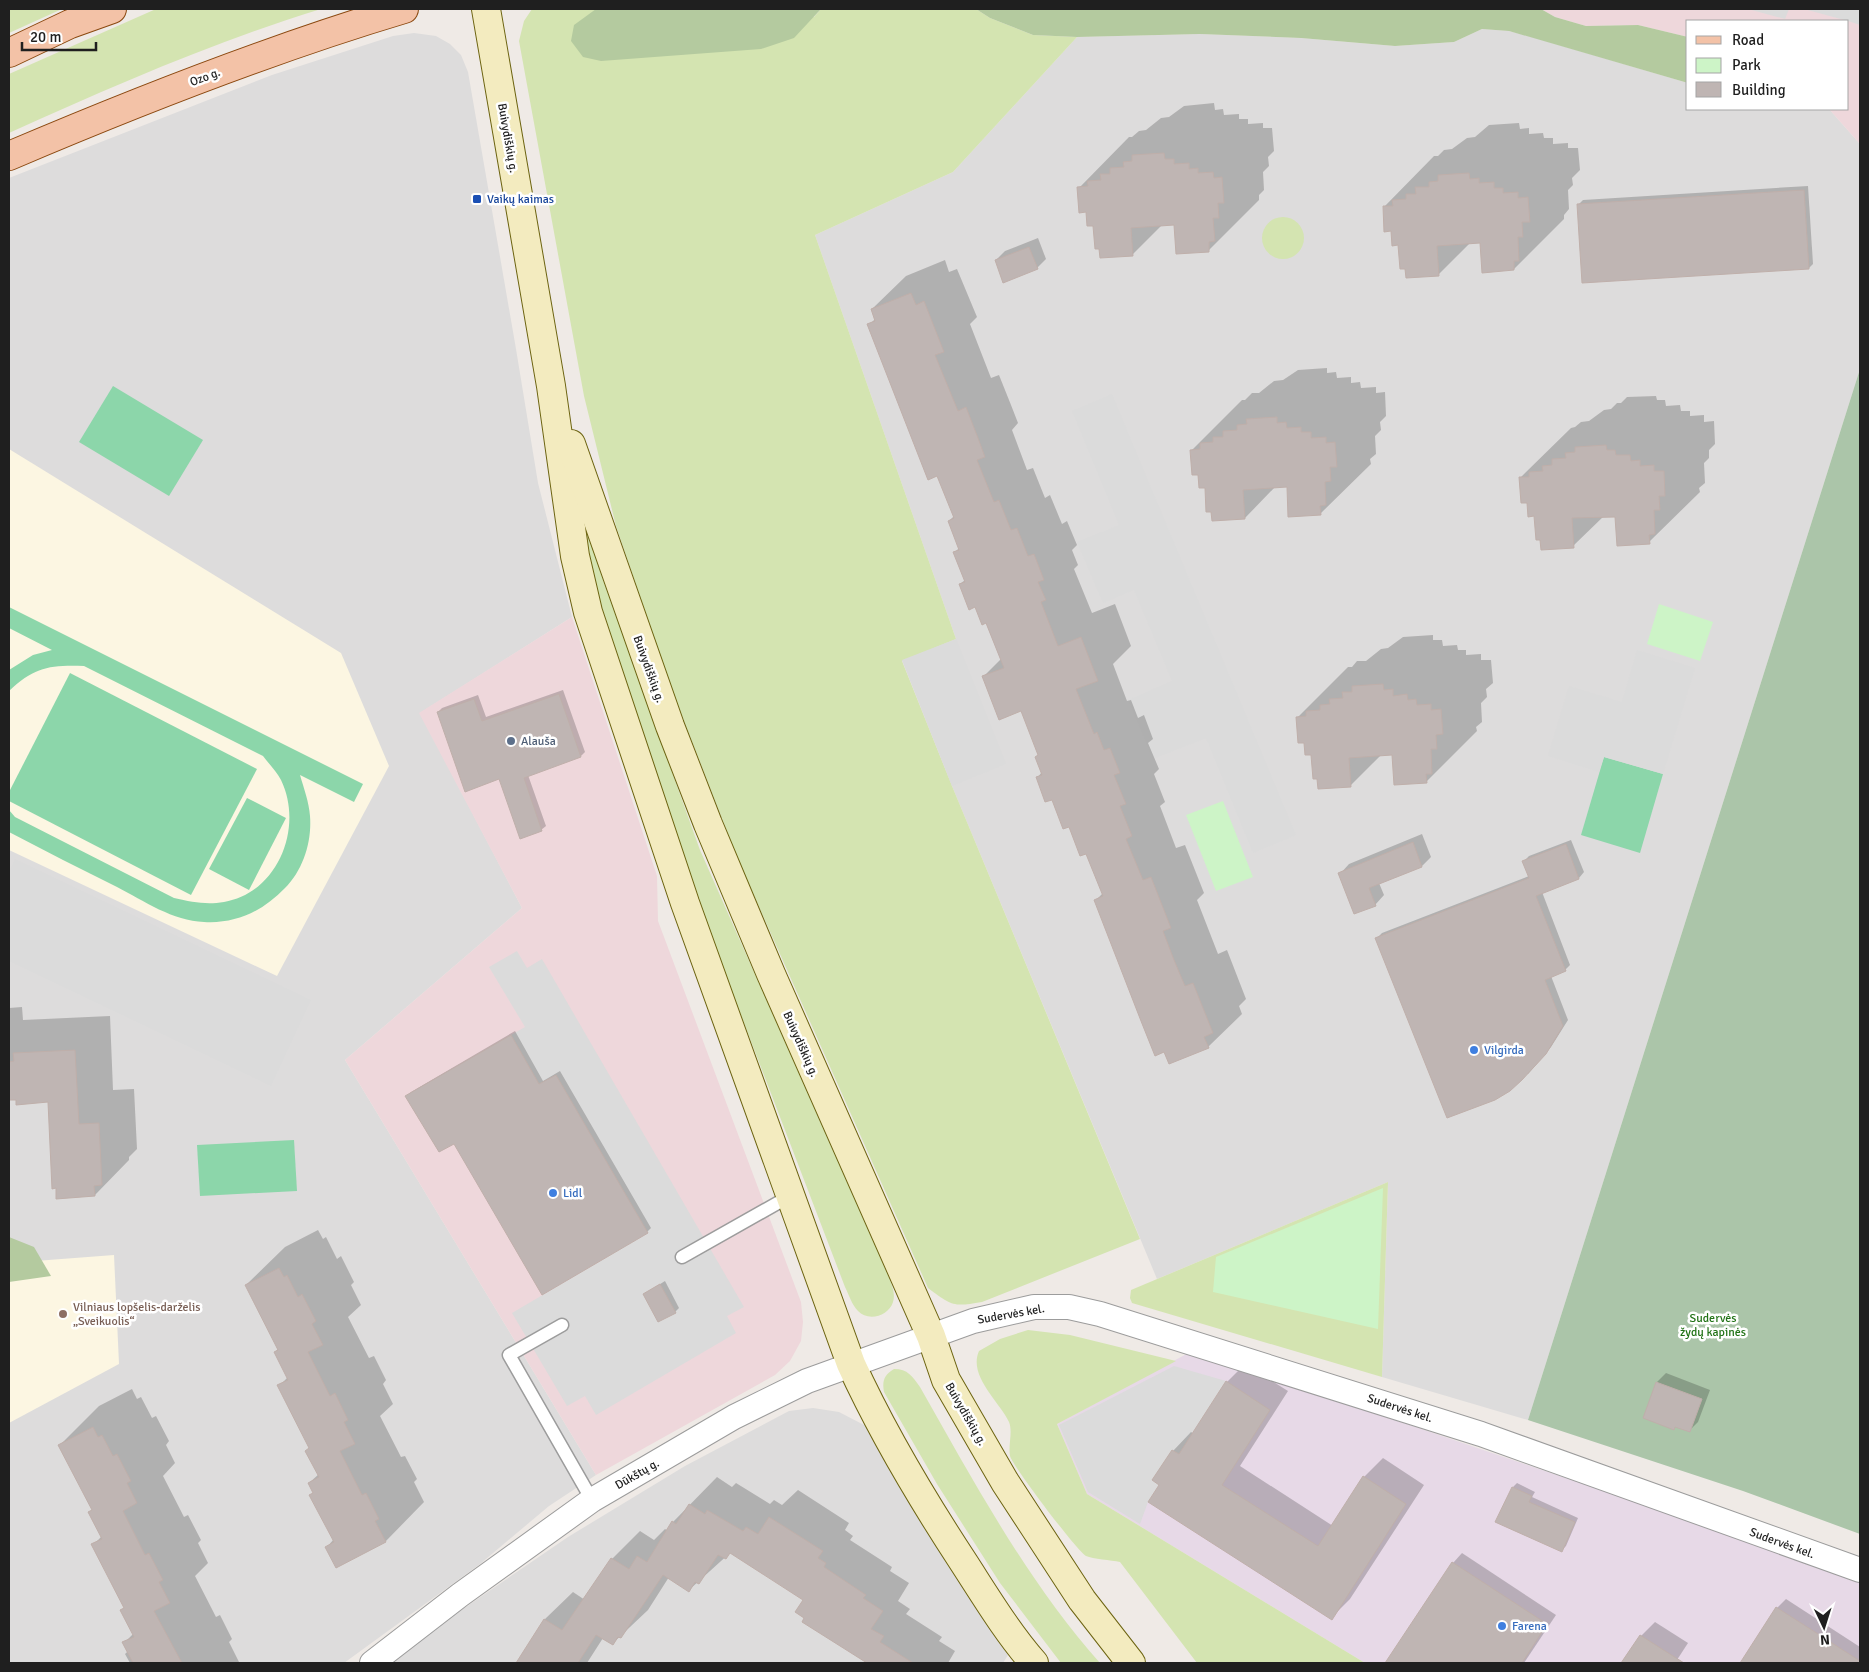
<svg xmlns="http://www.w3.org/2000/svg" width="1869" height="1672" font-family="Signika,sans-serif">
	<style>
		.residential { fill: #dddcdc }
		.commercial { fill: #eed7db }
		.industrial { fill: #e7d9e7 }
		.education { fill: #fcf6e2 }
		.grass { fill: #d4e4b1 }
		.forest { fill: #b4ca9f }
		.cemetery { fill: #abc5a9 }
		.park { fill: #cdf4c7 }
		.pitch { fill: #8cd6aa }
		.parking { fill: #dbdbdb }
		.shadow { fill: #0003 }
		.building { fill: #bfb5b3; stroke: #bfafaa }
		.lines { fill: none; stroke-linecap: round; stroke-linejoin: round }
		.service-casing { stroke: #9c9c9c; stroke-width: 15 }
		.minor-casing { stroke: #9c9c9c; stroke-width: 26 }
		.secondary-casing { stroke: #6c6310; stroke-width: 30 }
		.primary-casing { stroke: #8b480f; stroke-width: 30 }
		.service { stroke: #fff; stroke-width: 12 }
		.minor { stroke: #fff; stroke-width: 24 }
		.secondary { stroke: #f3ebbf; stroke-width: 28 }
		.primary { stroke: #f3c2a7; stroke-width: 28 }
		.transit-dot { fill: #1a4fb4; stroke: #fff; stroke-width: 2 }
		.service-dot { fill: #5c6f8a; stroke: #fff; stroke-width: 2 }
		.shop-dot { fill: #3f7fe0; stroke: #fff; stroke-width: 2 }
		.education-dot { fill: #8d6e63; stroke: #fff; stroke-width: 2 }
		.labels { text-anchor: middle; stroke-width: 5; stroke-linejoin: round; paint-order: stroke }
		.street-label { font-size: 12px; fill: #1f1f1f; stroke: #fff }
		.transit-label { font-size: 12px; fill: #164399; stroke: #fff; text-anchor: start }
		.service-label { font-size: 12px; fill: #4e5e75; stroke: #fff; text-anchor: start }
		.shop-label { font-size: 12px; fill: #366cbe; stroke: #fff; text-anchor: start }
		.education-label { font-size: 12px; fill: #785e54; stroke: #fff; text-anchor: start }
		.park-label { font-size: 12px; fill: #227317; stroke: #fff }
	</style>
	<rect width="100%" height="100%" fill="#efeae6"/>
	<g class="residential">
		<polygon points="1482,29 1509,31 1532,37 1688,83 1688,109 1779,109 1785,110 1829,109 1860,144 1860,369 1528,1420 1382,1377 1388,1182 1157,1279 952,786 902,660 956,639 815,235 953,172 1077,37 1200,34 1301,38 1395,46 1454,42"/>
		<polygon points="414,33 436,36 450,44 461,55 468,72 516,349 538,483 572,617 420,713 522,908 345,1060 596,1475 549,1506 480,1564 344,1663 9,1663 9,178 272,75 393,36"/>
		<polygon points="813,1408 839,1412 866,1426 1008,1655 1003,1663 384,1663 568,1537 685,1466 789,1411"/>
	</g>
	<g class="commercial">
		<polygon points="1541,9 1860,9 1860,144 1829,109 1848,109 1848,21 1688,21 1688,37 1638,25 1586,26 1555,17"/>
		<polygon points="572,617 657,876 658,921 801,1302 803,1322 801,1341 790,1361 775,1375 596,1475 345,1060 522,908 419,713"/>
	</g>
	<polygon class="industrial" points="1192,1351 1860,1578 1860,1663 1365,1663 1087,1494 1057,1424"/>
	<g class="education">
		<polygon points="9,449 341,653 389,766 277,976 9,850"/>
		<polygon points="114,1255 119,1364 9,1423 9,1263"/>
	</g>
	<g class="grass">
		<polygon points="9,9 62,9 9,33"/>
		<path d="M156 9H321C214 42 111 87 9 133V74Z"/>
		<path d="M532 9H599H596L814 17 821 9H976L990 18 1033 35 1077 37 953 172 815 235 956 639 902 661 952 786 1140 1239 982 1302C953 1307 952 1306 928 1288L737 857 672 690 616 526 584 396 519 41 524 21Z"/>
		<circle cx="1283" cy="238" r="21"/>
		<path d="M572 473 586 527 603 580 700 850 888 1275C891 1283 896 1293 893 1302 889 1316 868 1322 858 1311 852 1305 849 1295 845 1287L700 908 602 608 584 538Z"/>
		<polygon points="1388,1182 1382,1377 1132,1303 1130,1298 1131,1290"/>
		<path d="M1028 1330 1070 1335 1176 1361 1057 1424 1087 1494 1365 1663H1197L1120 1562C1111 1560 1093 1559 1086 1556 1077 1551 1012 1465 1010 1456 1008 1445 1013 1432 1009 1422 999 1401 968 1376 979 1351L1000 1339Z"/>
		<path d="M894 1369C908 1369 912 1376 920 1387 974 1482 1027 1581 1100 1663H1061L1000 1583 937 1484 884 1392C882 1381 884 1375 894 1369Z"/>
	</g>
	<g class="forest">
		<polygon points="596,9 821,9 794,38 761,49 601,61 583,57 571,41 574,25"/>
		<polygon points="976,9 1541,9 1555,17 1586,26 1638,25 1688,37 1688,83 1509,31 1482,29 1454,42 1395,46 1301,38 1200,34 1077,37 1033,35 990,18"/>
		<polygon points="9,1237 34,1247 51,1276 9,1282"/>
	</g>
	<polygon class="cemetery" points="1860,369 1860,1534 1743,1491 1528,1420"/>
	<g class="park">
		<polygon points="1659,604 1713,622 1700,661 1647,644"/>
		<polygon points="1223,801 1253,877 1216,891 1186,815"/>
		<polygon points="1383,1188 1378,1329 1213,1292 1216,1257"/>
	</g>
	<g class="pitch">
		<polygon points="113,386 203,440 169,496 79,442"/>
		<path d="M9 607 363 784 354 802 300 775C304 789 309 802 310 816 312 842 303 870 285 888 263 911 236 924 204 922 173 921 144 901 117 887 81 869 45 851 9 832V810L15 817 174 898C192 902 206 905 224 902 278 893 304 827 281 780 277 772 269 764 263 756L84 666C49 665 35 667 9 691V670L33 655 52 650 9 628Z"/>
		<polygon points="70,673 257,769 191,895 9,801 9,792"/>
		<polygon points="1604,757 1663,774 1640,853 1581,835"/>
		<polygon points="247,798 286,818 249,890 209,869"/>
		<polygon points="294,1140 297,1191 200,1196 197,1145"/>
	</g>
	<g class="parking">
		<polygon points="1748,9 1789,9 1785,19"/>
		<polygon points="1804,9 1860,9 1860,25 1848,21"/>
		<polygon points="1112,394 1296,835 1253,853 1206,738 1153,759 1128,700 1172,681 1134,590 1103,603 1077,542 1119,525 1072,411"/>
		<polygon points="956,639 1006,764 952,786 902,660"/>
		<polygon points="1637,650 1695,668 1663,774 1604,757 1599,772 1548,756 1569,686 1622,702"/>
		<polygon points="15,859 311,1000 271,1086 9,961 9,872"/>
		<polygon points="517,951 527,968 542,959 744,1307 727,1316 736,1333 596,1415 585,1396 567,1406 512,1313 648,1233 556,1075 539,1084 511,1035 525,1027 489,967"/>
		<polygon points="1174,1366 1226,1381 1148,1502 1140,1524 1088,1492 1059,1425"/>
	</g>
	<g class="shadow">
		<polygon points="1214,103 1215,110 1223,109 1224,115 1239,114 1239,119 1248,119 1248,124 1263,123 1263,128 1272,128 1274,151 1268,157 1269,166 1263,172 1264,190 1259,195 1259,200 1209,250 1175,223 1163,224 1132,255 1094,224 1079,188 1129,137 1132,137 1139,131 1146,130 1161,118 1169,117 1184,106"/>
		<polygon points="1519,123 1520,129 1529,128 1529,134 1543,133 1544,138 1553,138 1553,144 1568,143 1568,148 1578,148 1580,170 1572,178 1573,185 1568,190 1569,209 1564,215 1564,219 1514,269 1481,241 1471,242 1438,275 1400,244 1392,230 1384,207 1434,156 1438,156 1444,150 1452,149 1467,138 1475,137 1489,125"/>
		<polygon points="1808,186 1813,264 1809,268 1579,204 1583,200"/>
		<polygon points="1038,238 1046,259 1037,268 996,260 1005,251"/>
		<polygon points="945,260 949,272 957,269 977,317 970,324 991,378 999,375 1011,405 1018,423 1012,430 1027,470 1033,468 1045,498 1050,495 1062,524 1067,521 1077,545 1072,550 1078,565 1074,569 1092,613 1115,604 1131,646 1113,664 1127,701 1131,700 1138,718 1144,715 1153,739 1148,743 1159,769 1154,774 1165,802 1160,806 1176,848 1185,845 1204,893 1197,900 1218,954 1227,950 1246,999 1239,1006 1242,1014 1208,1047 1096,900 1103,893 1087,853 1052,798 1037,778 1042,772 1039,754 1021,710 983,677 1001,659 986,622 960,584 965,580 954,553 960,547 949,521 954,516 937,474 869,325 876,318 872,309 906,276"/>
		<polygon points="1327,368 1327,373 1336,372 1337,378 1351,377 1351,383 1360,382 1361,388 1376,387 1376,393 1385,392 1386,416 1380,422 1381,430 1375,436 1376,454 1370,459 1371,464 1320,514 1288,486 1275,487 1245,518 1206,487 1191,451 1242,400 1245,400 1252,393 1259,393 1274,381 1283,380 1298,370"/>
		<polygon points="1656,396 1657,400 1665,400 1666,406 1680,405 1681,411 1690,411 1690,416 1704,415 1704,422 1714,421 1715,444 1709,450 1709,458 1704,463 1705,483 1699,488 1700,492 1649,542 1616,516 1604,516 1573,546 1535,515 1528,502 1520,478 1571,428 1575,427 1581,422 1589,421 1604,410 1611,409 1617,403 1621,403 1627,397"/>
		<polygon points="1433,635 1433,640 1442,640 1443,646 1457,645 1458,650 1466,650 1466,655 1481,654 1481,660 1491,660 1493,683 1486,689 1487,697 1481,703 1482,722 1476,727 1477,731 1426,782 1394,754 1381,755 1350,786 1312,753 1305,741 1297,718 1348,667 1352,667 1357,661 1366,661 1381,649 1388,648 1403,637"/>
		<polygon points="563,690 585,752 581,756 528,775 546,826 541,830 500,778 438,712 442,708 478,695 486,717"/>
		<polygon points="1422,834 1431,857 1422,866 1379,883 1384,895 1375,905 1340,874 1349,864"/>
		<polygon points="1571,840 1584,872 1579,878 1542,892 1570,965 1565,970 1551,976 1568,1020 1551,1047 1528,1074 1376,939 1382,933 1529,876 1524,861 1529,856"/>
		<polygon points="22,1007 23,1020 110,1016 113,1090 134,1089 137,1149 129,1157 129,1160 95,1195 49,1101 9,1099 9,1008"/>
		<polygon points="515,1031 543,1081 560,1071 651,1228 647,1232 454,1142 407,1096 411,1092"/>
		<polygon points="318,1230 323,1239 326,1237 337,1259 341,1256 354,1282 351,1285 361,1305 348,1317 369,1358 374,1356 386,1380 383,1384 393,1404 380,1416 401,1457 405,1456 417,1479 414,1482 424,1502 386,1541 327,1547 334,1539 311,1495 314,1492 309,1483 319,1474 310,1447 279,1386 288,1377 275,1352 278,1349 246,1285 285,1247"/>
		<polygon points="665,1281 679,1308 675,1312 644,1294"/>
		<polygon points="1245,1364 1288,1391 1240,1466 1333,1526 1364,1477 1383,1458 1424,1485 1350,1599 1331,1618 1161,1484 1173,1451 1191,1432 1194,1434 1227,1382"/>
		<polygon points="1666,1373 1710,1390 1698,1422 1689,1431 1657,1382"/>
		<polygon points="132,1389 137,1399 141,1397 152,1418 156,1416 169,1441 166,1445 175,1463 163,1476 184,1517 188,1515 201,1540 198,1543 208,1563 195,1576 216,1617 220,1615 232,1639 229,1642 239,1662 238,1663 130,1663 125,1654 128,1651 124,1643 134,1633 125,1607 93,1545 102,1536 90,1512 93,1509 60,1445 99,1406"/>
		<polygon points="717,1477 732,1487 736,1483 770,1504 774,1500 782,1505 798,1490 849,1523 845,1530 853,1536 850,1540 892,1567 890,1571 909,1583 898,1601 910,1609 906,1614 942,1637 939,1641 955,1651 948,1663 868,1663 806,1618 805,1599 731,1552 689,1590 669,1577 648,1610 612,1644 603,1638 587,1663 517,1663 545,1619 573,1592 585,1600 612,1559 640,1531 654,1540 665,1529 668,1531 673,1522"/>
		<polygon points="1517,1483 1535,1492 1532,1497 1578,1518 1566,1546 1562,1550 1513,1487"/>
		<polygon points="1462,1553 1556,1615 1524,1663 1387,1663 1453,1563"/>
		<polygon points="1786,1599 1860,1647 1860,1663 1741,1663 1777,1608"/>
		<polygon points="1655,1622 1688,1643 1675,1663 1623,1663 1641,1636"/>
	</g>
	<g class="building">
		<polygon points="1164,153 1165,159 1174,159 1174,164 1189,163 1189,169 1198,168 1198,173 1213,172 1214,178 1222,177 1224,203 1218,203 1219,218 1213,218 1215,241 1209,242 1209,252 1176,254 1174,225 1131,228 1133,256 1100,258 1099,249 1095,249 1093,226 1087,226 1086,212 1079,213 1077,187 1088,186 1087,181 1101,180 1100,174 1110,174 1110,168 1124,167 1123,162 1132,161 1132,155"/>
		<polygon points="1469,173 1470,179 1479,178 1479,183 1494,182 1494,188 1503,188 1503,193 1518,192 1518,198 1528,197 1530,222 1522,222 1523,237 1518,237 1519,261 1514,261 1514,270 1482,273 1480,243 1437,246 1439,276 1406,278 1405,269 1400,269 1398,245 1392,246 1391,231 1384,232 1383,206 1393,206 1392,200 1406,199 1406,194 1416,194 1415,187 1429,187 1429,182 1438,181 1438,175"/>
		<polygon points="1804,190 1809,269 1582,283 1577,204"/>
		<polygon points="1029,247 1038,269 1003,283 995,260"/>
		<polygon points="911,293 916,305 924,301 944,352 935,355 958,411 966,407 978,438 985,457 977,460 994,502 999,500 1011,530 1017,528 1028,556 1034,554 1044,580 1038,582 1046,600 1041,602 1058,646 1081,637 1098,681 1076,689 1094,734 1097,732 1104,750 1110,748 1120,773 1114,775 1126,804 1120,806 1132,836 1126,839 1143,880 1151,877 1171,928 1163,931 1174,960 1185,986 1193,983 1213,1033 1204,1037 1209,1048 1169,1064 1164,1052 1155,1056 1141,1021 1094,900 1103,896 1086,854 1080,856 1069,827 1063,829 1052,800 1045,802 1036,777 1042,775 1035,757 1038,755 1021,711 999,720 982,676 1004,668 986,623 982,625 975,607 969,610 959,584 965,582 953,552 959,550 948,521 954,518 937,476 928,480 867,324 875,321 871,309"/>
		<polygon points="1277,417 1277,423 1286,422 1287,428 1301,427 1301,432 1311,432 1311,438 1326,437 1326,443 1335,442 1337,467 1330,467 1331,481 1325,482 1326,505 1320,506 1321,515 1288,517 1287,487 1243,490 1245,519 1212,521 1211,512 1206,512 1205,488 1199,488 1198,475 1192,475 1190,450 1200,449 1200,443 1213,442 1213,437 1223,437 1223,431 1237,430 1237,425 1247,424 1246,419"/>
		<polygon points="1606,445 1607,450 1615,450 1616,455 1630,455 1631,461 1640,460 1640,466 1654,465 1654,471 1664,471 1665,496 1659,496 1660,510 1654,510 1655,534 1649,535 1650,544 1617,546 1615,517 1572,518 1574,548 1541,550 1540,540 1536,540 1534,516 1528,517 1527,503 1521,503 1519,477 1529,477 1529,472 1543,471 1542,466 1552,465 1552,459 1566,458 1565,453 1575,452 1575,447"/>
		<polygon points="1383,684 1384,690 1393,689 1393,696 1407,694 1408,700 1416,699 1417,705 1431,704 1431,710 1441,709 1443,734 1436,735 1437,749 1431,749 1432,774 1426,774 1427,783 1394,785 1392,755 1349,758 1351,787 1318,789 1317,779 1313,779 1311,755 1305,755 1304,743 1298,743 1296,717 1306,716 1306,711 1320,710 1320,705 1330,704 1329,699 1343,698 1342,692 1352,692 1352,686"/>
		<polygon points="559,694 581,757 524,778 542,831 520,839 499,779 465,792 437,712 474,699 482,721"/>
		<polygon points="1413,842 1422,867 1369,888 1376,906 1354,914 1338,873"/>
		<polygon points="1566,844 1579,879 1536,896 1566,971 1545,980 1563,1026 1546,1054 1522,1080 1510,1091 1495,1100 1447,1118 1375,938 1529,878 1522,861"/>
		<polygon points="511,1035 539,1084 556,1075 648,1233 542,1295 454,1144 439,1152 405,1096"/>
		<polygon points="75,1050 79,1124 99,1123 102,1185 94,1186 95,1196 56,1199 56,1188 52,1189 48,1102 16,1105 16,1100 9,1100 9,1062 14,1061 13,1053"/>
		<polygon points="279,1268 284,1277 287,1275 298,1297 302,1294 316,1321 312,1324 323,1345 308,1352 330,1396 335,1393 348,1420 344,1422 355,1444 340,1451 362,1495 366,1493 379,1519 375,1521 386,1542 336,1568 325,1547 334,1542 309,1495 313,1493 308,1483 319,1477 305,1451 309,1448 277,1385 288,1380 274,1352 278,1350 245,1285"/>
		<polygon points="660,1284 676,1313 658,1322 643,1294"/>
		<polygon points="1226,1381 1270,1410 1222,1485 1318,1546 1363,1476 1406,1504 1332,1620 1148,1502 1159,1485 1152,1480 1172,1450 1179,1454"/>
		<polygon points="1656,1382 1702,1399 1690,1432 1675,1427 1674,1430 1643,1418"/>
		<polygon points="93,1427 98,1437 102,1435 113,1456 117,1454 131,1481 127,1483 137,1503 123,1511 145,1555 149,1553 163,1580 159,1582 170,1603 154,1611 182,1663 133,1663 122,1642 134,1637 120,1610 124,1608 91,1544 102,1539 88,1512 92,1510 58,1445"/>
		<polygon points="1512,1487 1532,1496 1529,1502 1575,1522 1562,1552 1495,1522"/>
		<polygon points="689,1504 705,1514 707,1510 743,1531 746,1527 758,1534 769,1517 823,1551 818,1558 826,1563 824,1567 866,1595 863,1598 883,1611 871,1629 884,1636 880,1642 913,1663 867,1663 802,1622 804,1618 795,1612 803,1600 730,1553 726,1559 718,1555 699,1584 695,1582 689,1592 663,1575 621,1638 618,1637 613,1645 596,1635 578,1663 516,1663 544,1619 562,1630 611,1558 629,1569 637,1556 647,1562 672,1521 676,1524"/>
		<polygon points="1452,1562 1547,1624 1522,1663 1385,1663"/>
		<polygon points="1776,1607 1860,1661 1860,1663 1740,1663"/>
		<polygon points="1640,1635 1684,1663 1621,1663"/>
	</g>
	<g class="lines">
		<g class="service-casing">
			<g id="service">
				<polyline points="682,1257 790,1196"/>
				<polyline points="562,1325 509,1355 592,1500"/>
			</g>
		</g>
		<g class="minor-casing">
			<polyline id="minor" points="372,1663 460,1595 592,1500 734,1417 807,1381 973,1321 1034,1307 1069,1307 1100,1314 1481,1434 1860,1570"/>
		</g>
		<g class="secondary-casing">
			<g id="secondary">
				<path d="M486 9 551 386 575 556 588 612 685 903 851 1364C883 1434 922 1499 964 1563 986 1597 1007 1632 1034 1663"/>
				<polyline points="571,444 670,726 708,824 771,974 931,1336 946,1380 1005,1482 1082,1600 1131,1663"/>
			</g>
		</g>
		<g class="primary-casing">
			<g id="primary">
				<polyline points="9,53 70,24 112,9"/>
				<path d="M9 156C138 101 270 49 404 9"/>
			</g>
		</g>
		<use href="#service" class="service"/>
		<use href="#minor" class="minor"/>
		<use href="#secondary" class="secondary"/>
		<use href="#primary" class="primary"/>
	</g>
	<rect class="transit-dot" x="472" y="194" width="10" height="10" rx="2.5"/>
	<circle class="service-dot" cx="511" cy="741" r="5"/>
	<g class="shop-dot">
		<circle cx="1474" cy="1050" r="5"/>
		<circle cx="553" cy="1193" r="5"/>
		<circle cx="1502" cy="1626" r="5"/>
	</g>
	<circle class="education-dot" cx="63" cy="1314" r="5"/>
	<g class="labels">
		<g class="street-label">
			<text transform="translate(205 77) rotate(-21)" y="4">Ozo g.</text>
			<text transform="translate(508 138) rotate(80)" y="4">Buivydiškių g.</text>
			<text transform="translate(649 669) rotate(70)" y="4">Buivydiškių g.</text>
			<text transform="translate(801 1044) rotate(66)" y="4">Buivydiškių g.</text>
			<text transform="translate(1011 1314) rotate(-10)" y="4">Sudervės kel.</text>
			<text transform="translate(1400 1408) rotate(18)" y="4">Sudervės kel.</text>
			<text transform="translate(966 1414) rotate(60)" y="4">Buivydiškių g.</text>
			<text transform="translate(637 1474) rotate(-30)" y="4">Dūkštų g.</text>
			<text transform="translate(1782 1543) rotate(20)" y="4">Sudervės kel.</text>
		</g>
		<g class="transit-label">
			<text x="487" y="203">Vaikų kaimas</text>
		</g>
		<g class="service-label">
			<text x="521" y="745">Alauša</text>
		</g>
		<g class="shop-label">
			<text x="1484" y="1054">Vilgirda</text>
			<text x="563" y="1197">Lidl</text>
			<text x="1512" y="1630">Farena</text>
		</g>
		<g class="education-label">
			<text x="73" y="1311">Vilniaus lopšelis-darželis<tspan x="73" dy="14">„Sveikuolis“</tspan></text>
		</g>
		<g class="park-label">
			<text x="1713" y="1322">Sudervės<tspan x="1713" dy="14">žydų kapinės</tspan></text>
		</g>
	</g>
	<rect width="1869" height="1672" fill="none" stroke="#1f1f1f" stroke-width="20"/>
	<rect x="1686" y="20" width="162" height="90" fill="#ffffff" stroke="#a5a5a5"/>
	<rect x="1696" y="36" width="25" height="8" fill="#f3c2a7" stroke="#a5a5a5"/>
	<text x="1732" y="45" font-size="15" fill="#1f1f1f">Road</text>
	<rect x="1696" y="58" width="25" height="15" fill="#cdf4c7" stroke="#a5a5a5"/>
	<text x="1732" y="70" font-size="15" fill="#1f1f1f">Park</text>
	<rect x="1696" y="82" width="25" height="15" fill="#bfb5b3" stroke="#a5a5a5"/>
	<text x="1732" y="95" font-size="15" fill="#1f1f1f">Building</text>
	<g transform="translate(1824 1627) rotate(176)" stroke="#ffffff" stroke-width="4" paint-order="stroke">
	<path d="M0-4L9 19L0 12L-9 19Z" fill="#1f1f1f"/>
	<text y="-8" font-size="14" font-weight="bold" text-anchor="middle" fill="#1f1f1f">N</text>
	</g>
	<path d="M22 42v8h74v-8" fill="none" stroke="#1f1f1f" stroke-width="2.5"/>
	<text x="30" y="42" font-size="15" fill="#1f1f1f" stroke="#ffffff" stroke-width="4" paint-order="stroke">20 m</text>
</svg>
